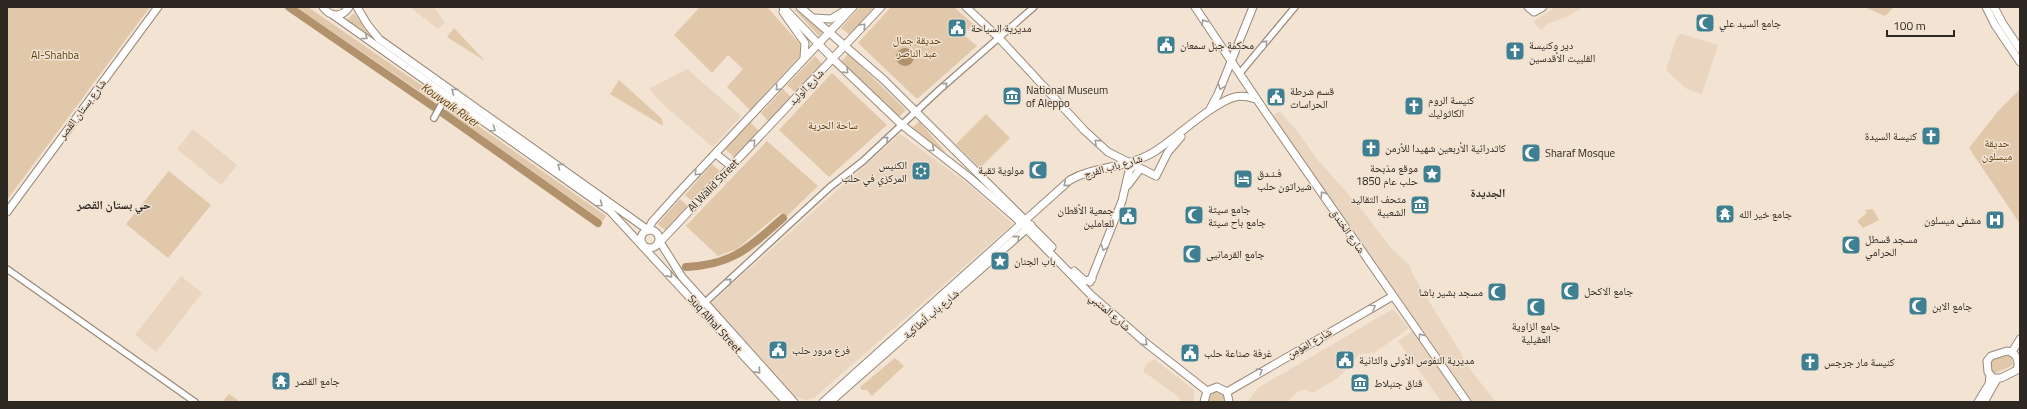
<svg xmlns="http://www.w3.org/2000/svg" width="2027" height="409" font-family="'Titillium Web','Noto Naskh Arabic',sans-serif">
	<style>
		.built { fill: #e9d5c0 }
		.green { fill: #e2c8ab }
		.water { fill: #b1926d }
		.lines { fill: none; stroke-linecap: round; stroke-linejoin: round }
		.river { stroke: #b1926d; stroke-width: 8 }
		.minor-casing { stroke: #988a7b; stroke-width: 8 }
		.major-casing { stroke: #988a7b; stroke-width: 9 }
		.minor { stroke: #fff; stroke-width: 5.5 }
		.major { stroke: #fff; stroke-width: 7 }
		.oneway { stroke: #a09e9c }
		.labels { text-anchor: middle; stroke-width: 3; stroke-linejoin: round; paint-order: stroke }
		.poi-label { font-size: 11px; fill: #2d2822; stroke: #f2e3d2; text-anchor: start }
		.park-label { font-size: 11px; fill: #5b3b0c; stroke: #f2e3d2 }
		.street-label { font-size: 11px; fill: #2d2822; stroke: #f2e3d2 }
		.water-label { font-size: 12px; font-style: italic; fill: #5e3d10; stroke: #f2e3d2 }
		.neighbourhood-label { font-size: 12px; font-weight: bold; fill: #2d2822; stroke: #f2e3d2 }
	</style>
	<rect width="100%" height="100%" fill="#f2e3d2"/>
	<g class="built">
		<polygon points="410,7 434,7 445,23 438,29"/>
		<polygon points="1555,7 1583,7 1568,16 1545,25 1542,30 1533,22"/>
		<polygon points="1682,34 1718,45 1702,94 1687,89 1666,70 1677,36"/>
		<polygon points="687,69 741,116 713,147 665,106 649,89"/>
		<polygon points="1279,111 1297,131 1316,158 1362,210 1390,247 1410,266 1413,275 1473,373 1496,402 1472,402 1343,216 1272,116"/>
		<polygon points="193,129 237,165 221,185 177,149"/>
		<polygon points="900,134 967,183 1013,224 814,398 805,400 795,396 710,304"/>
		<polygon points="181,276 202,293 156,352 135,335"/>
		<polygon points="1393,309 1409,328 1374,353 1360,354 1338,378 1312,393 1304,389 1297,392 1288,402 1247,402 1258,388"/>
		<polygon points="1414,330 1465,402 1442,402 1398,341"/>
		<polygon points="1154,359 1194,390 1194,402 1180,402 1180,398 1143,371 1147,364"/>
	</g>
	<g class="green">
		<polygon points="7,7 150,7 7,200"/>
		<polygon points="296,7 308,7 437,96 434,101"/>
		<polygon points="700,7 767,7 800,44 800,56 750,110 727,87 743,69 728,55 712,73 674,35"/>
		<polygon points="792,7 823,30 819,36"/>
		<polygon points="860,7 875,7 850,35 841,28"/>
		<polygon points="891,7 954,7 973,24 963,34 977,46 917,99 858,43"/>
		<polygon points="1864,7 1894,7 1885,16"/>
		<polygon points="354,13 372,38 347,20"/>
		<polygon points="454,28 485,61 447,37"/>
		<polygon points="848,54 906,110 899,117 841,62"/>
		<polygon points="815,56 823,65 796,93 787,85"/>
		<polygon points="832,73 887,125 829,177 779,130"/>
		<polygon points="619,80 662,119 663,126 610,94"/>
		<polygon points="783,89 792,98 769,122 761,113"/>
		<polygon points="2020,89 2020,224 1969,148 1998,111"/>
		<polygon points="450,106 606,216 603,221 446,111"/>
		<polygon points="986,114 1010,138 980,168 956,144"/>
		<polygon points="919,121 946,153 911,129"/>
		<polygon points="750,122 759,131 734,157 725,149"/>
		<polygon points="767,141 818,186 786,217 780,213 737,249 718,256 686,226"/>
		<polygon points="712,164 721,172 694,203 685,195"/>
		<polygon points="169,171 211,205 168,258 126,224"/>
		<polygon points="680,199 689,207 667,232 658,224"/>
		<polygon points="1873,209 1879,220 1863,228 1857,221 1867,213 1865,210"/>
		<polygon points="2006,354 2011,357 2013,363 2012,366 1995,373 1990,370 1990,358"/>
		<polygon points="895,358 904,366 872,396 867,390 862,390 860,387"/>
		<polygon points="1217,391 1224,395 1224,402 1209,402 1210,393"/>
		<polygon points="229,394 240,402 222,402"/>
	</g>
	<circle class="water" cx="905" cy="57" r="9"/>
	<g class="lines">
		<g class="river">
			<polyline points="289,7 447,116 598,223"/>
			<path d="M686 267C733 265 750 247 783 218"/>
		</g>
		<g class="minor-casing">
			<g id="minor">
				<polyline points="1240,73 1295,7"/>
				<polyline points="434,118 446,96"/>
				<polyline points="7,269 195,402"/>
				<polyline points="700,307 830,187 863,161 939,90 1034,7"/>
			</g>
		</g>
		<g class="major-casing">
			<g id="major">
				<path d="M323 7C330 17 342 18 349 7"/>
				<polyline points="357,7 367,24 379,39 648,230 652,222 679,192 853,7"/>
				<polyline points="783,7 833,59 902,125 970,178 1016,218 1091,295 1146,343 1207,391"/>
				<polyline points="800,7 884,80 1052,247"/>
				<polyline points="966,7 999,38 1084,130 1108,152 1156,176 1168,152 1181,137"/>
				<polyline points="1195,7 1266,113 1467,402"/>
				<polyline points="1528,7 1534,12 1543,7"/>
				<polyline points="1986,7 1995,25 2020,62"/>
				<polyline points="1994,7 2003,24 2020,49"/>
				<polyline points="783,12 805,43 804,58"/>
				<polyline points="333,15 610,211 786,402"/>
				<polyline points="813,18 831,19 844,11"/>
				<polyline points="1210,109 1218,94 1253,7"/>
				<polyline points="716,154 731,166"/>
				<polyline points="1128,185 1140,169"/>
				<polyline points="7,212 158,7"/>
				<circle cx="650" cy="239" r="9"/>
				<polyline points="1074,271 1085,281 1092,279"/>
				<polyline points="1090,282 1122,201 1129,171 1135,163"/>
				<path d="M2007 351C2016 352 2020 361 2017 370L2001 378H1993L1988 372 1987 361 1991 356Z"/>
				<polyline points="2012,352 2020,339"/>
				<polyline points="1227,392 1393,296"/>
				<polyline points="794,402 682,277 660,242 881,7"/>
				<path d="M823 402 1070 180C1096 165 1129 169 1157 150 1177 137 1214 102 1235 97 1243 95 1249 97 1256 99"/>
				<polyline points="830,402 1031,225"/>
				<polyline points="1204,402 1207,391 1217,387 1227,392 1229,402"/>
				<polyline points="1978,402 1989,384 1990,376"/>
				<polyline points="1984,402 1997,379"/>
			</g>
		</g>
		<use href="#minor" class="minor"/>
		<use href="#major" class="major"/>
	</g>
	<defs><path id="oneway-chevron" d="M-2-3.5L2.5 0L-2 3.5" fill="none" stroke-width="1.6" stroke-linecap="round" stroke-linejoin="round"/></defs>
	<g class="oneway">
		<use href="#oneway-chevron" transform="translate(1204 22) rotate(-122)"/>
		<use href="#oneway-chevron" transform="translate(863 26) rotate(-47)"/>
		<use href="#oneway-chevron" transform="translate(365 37) rotate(36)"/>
		<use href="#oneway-chevron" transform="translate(1265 43) rotate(-49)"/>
		<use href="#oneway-chevron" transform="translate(846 71) rotate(44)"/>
		<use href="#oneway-chevron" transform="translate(945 85) rotate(-41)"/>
		<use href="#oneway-chevron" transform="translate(1221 87) rotate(111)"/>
		<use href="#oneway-chevron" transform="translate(778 88) rotate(133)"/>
		<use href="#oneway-chevron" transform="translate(454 91) rotate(-143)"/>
		<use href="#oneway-chevron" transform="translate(493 129) rotate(35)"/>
		<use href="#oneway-chevron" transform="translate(886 139) rotate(-42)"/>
		<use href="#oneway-chevron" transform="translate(753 142) rotate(-47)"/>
		<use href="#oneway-chevron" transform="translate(1097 142) rotate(-136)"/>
		<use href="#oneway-chevron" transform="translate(932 149) rotate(38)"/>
		<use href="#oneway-chevron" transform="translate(560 166) rotate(-144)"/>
		<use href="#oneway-chevron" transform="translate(697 173) rotate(134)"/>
		<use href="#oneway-chevron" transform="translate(1066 184) rotate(140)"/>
		<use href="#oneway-chevron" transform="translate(1323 194) rotate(-124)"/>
		<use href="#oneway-chevron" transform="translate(600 204) rotate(35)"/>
		<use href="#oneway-chevron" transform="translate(1017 238) rotate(-41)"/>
		<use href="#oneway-chevron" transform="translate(1104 248) rotate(111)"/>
		<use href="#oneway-chevron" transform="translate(670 275) rotate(48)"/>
		<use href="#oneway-chevron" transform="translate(729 281) rotate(-42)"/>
		<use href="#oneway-chevron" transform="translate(1373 307) rotate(-30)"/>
		<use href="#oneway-chevron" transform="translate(1421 336) rotate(-125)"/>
		<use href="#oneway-chevron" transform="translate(1145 343) rotate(40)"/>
		<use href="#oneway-chevron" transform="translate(758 371) rotate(48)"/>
		<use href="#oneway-chevron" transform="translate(1260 371) rotate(-30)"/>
	</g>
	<defs>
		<g id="mosque-square" transform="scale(1)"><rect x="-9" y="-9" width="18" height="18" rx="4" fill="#3e8092" stroke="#f2e3d2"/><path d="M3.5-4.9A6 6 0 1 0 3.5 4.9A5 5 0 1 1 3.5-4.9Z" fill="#fff"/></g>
		<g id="civic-square" transform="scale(1)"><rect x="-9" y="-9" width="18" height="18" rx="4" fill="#3e8092" stroke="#f2e3d2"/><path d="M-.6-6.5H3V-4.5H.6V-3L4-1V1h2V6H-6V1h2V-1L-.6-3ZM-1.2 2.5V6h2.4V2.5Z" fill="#fff"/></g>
		<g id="church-square" transform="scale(1)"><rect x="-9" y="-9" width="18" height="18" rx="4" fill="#3e8092" stroke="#f2e3d2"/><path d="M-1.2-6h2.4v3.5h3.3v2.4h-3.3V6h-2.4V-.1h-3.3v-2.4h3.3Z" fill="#fff"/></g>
		<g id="museum-square" transform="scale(1)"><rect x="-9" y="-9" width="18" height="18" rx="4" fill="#3e8092" stroke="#f2e3d2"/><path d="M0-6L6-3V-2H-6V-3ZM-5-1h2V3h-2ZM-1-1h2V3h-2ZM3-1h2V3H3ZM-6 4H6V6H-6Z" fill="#fff"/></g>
		<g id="synagogue-square" transform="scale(1)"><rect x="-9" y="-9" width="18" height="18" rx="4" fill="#3e8092" stroke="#f2e3d2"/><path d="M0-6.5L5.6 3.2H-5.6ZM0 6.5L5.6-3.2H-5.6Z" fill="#fff"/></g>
		<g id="sight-square" transform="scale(1)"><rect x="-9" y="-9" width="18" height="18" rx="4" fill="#3e8092" stroke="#f2e3d2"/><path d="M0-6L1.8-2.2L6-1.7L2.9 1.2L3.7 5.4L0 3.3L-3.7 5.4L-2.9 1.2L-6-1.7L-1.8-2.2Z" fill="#fff"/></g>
		<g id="hotel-square" transform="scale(1)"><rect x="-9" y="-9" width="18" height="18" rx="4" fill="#3e8092" stroke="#f2e3d2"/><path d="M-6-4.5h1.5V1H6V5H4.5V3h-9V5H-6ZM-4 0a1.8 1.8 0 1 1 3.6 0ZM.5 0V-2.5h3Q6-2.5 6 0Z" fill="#fff"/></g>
		<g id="temple-square" transform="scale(1)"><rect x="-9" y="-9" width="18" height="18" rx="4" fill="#3e8092" stroke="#f2e3d2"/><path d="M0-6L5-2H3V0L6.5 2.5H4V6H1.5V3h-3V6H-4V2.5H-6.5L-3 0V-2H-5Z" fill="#fff"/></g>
		<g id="hospital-square" transform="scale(1)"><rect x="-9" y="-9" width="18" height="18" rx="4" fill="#3e8092" stroke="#f2e3d2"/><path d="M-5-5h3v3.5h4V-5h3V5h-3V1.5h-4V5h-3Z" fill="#fff"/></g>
	</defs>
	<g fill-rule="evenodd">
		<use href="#mosque-square" x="1705" y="23"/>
		<use href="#civic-square" x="957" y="28"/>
		<use href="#civic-square" x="1166" y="45"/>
		<use href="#church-square" x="1515" y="51"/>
		<use href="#museum-square" x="1012" y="96"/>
		<use href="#civic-square" x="1276" y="97"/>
		<use href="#church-square" x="1414" y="106"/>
		<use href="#church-square" x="1931" y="136"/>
		<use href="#church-square" x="1371" y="148"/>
		<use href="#mosque-square" x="1531" y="153"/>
		<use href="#mosque-square" x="1038" y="170"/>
		<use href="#synagogue-square" x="921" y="171"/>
		<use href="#sight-square" x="1432" y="174"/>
		<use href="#hotel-square" x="1243" y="179"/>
		<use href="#museum-square" x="1420" y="205"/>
		<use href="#temple-square" x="1725" y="214"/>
		<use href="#mosque-square" x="1194" y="215"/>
		<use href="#civic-square" x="1128" y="216"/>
		<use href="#hospital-square" x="1995" y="220"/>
		<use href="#mosque-square" x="1851" y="245"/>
		<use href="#mosque-square" x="1192" y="254"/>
		<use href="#sight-square" x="1000" y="261"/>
		<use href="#mosque-square" x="1570" y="291"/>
		<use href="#mosque-square" x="1497" y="292"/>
		<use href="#mosque-square" x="1918" y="306"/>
		<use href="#mosque-square" x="1536" y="307"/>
		<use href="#civic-square" x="778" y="350"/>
		<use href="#civic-square" x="1190" y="353"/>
		<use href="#civic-square" x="1345" y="360"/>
		<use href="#church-square" x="1810" y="362"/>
		<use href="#temple-square" x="281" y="381"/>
		<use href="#museum-square" x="1360" y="383"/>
	</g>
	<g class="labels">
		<g class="poi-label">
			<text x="1719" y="27">جامع السيد علي</text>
			<text x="971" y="32">مديرية السياحة</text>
			<text x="1180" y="49">محكمة جبل سمعان</text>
			<text x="1529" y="49">دير وكنيسة<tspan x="1529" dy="13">القلبيت الأقدسين</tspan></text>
			<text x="1026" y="94">National Museum<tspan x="1026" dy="13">of Aleppo</tspan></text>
			<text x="1290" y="95">قسم شرطة<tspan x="1290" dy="13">الحراسات</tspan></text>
			<text x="1428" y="104">كنيسة الروم<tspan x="1428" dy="13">الكاثوليك</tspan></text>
			<text x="1917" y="140" text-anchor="end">كنيسة السيدة</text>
			<text x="1385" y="152">كاتدرائية الأربعين شهيدا للأرمن</text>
			<text x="1545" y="157">Sharaf Mosque</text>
			<text x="907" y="169" text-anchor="end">الكنيس<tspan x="907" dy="13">المركزي في حلب</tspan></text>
			<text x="1418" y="172" text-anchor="end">موقع مذبحة<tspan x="1418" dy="13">حلب عام 1850</tspan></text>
			<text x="1024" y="174" text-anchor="end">مولوية تقية</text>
			<text x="1257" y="177">فـنـدق<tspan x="1257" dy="13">شيراتون حلب</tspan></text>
			<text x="1406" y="203" text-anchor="end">متحف التقاليد<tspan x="1406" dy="13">الشعبية</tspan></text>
			<text x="1208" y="213">جامع سيتة<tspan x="1208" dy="13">جامع باح سيتة</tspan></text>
			<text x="1114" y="214" text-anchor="end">جمعية الأقطان<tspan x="1114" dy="13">للعاملين</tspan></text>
			<text x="1739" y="218">جامع خير الله</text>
			<text x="1981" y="224" text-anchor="end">مشفى ميسلون</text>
			<text x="1865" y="243">مسجد قسطل<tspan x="1865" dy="13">الحرامي</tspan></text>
			<text x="1206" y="258">جامع القرمانيى</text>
			<text x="1014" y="265">باب الجنان</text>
			<text x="1584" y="295">جامع الاكحل</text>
			<text x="1483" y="296" text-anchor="end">مسجد بشير باشا</text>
			<text x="1932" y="310">جامع الابن</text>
			<text x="1536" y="330" text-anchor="middle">جامع الزاوية<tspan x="1536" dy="13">العقيلية</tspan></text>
			<text x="792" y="354">فرع مرور حلب</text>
			<text x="1204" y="357">غرفة صناعة حلب</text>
			<text x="1359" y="364">مديرية النفوس الأولى والثانية</text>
			<text x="1824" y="366">كنيسة مار جرجس</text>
			<text x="295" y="385">جامع القصر</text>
			<text x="1374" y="387">قناق جنبلاط</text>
		</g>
		<g class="park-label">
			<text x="917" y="44">حديقة جمال<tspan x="917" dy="13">عبد الناصر</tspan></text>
			<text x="55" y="59">Al-Shahba</text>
			<text x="833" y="129">ساحة الحرية</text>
			<text x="1997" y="147">حديقة<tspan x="1997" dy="13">ميسلون</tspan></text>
		</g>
		<g class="street-label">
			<text transform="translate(806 87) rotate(-46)" y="4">شارع الوليد</text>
			<text transform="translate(82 109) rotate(-53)" y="4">شارع بستان القصر</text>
			<text transform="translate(1113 166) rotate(-16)" y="4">شارع باب الفرج</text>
			<text transform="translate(713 185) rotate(-46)" y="4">Al Walid Street</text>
			<text transform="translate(1348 231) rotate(55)" y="4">شارع الخندق</text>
			<text transform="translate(1110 312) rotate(41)" y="4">شارع المتنبي</text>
			<text transform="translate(931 314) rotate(-41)" y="4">شارع باب أنطاكية</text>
			<text transform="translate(715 324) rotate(48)" y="4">Suq Alhal Street</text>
			<text transform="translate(1309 343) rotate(-30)" y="4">شارع المؤمن</text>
		</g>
		<g class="water-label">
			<text transform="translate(450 105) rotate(35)" y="4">Kouwaik River</text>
		</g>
		<g class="neighbourhood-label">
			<text x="1488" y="197">الجديدة</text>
			<text x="114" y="209">حي بستان القصر</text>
		</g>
	</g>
	<rect width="2027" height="409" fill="none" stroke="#2d2822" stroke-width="16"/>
	<path d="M1887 30v6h67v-6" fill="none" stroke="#2d2822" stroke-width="2"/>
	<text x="1893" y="30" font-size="12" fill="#2d2822" stroke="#f2e3d2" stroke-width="3" paint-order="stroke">100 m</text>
</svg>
